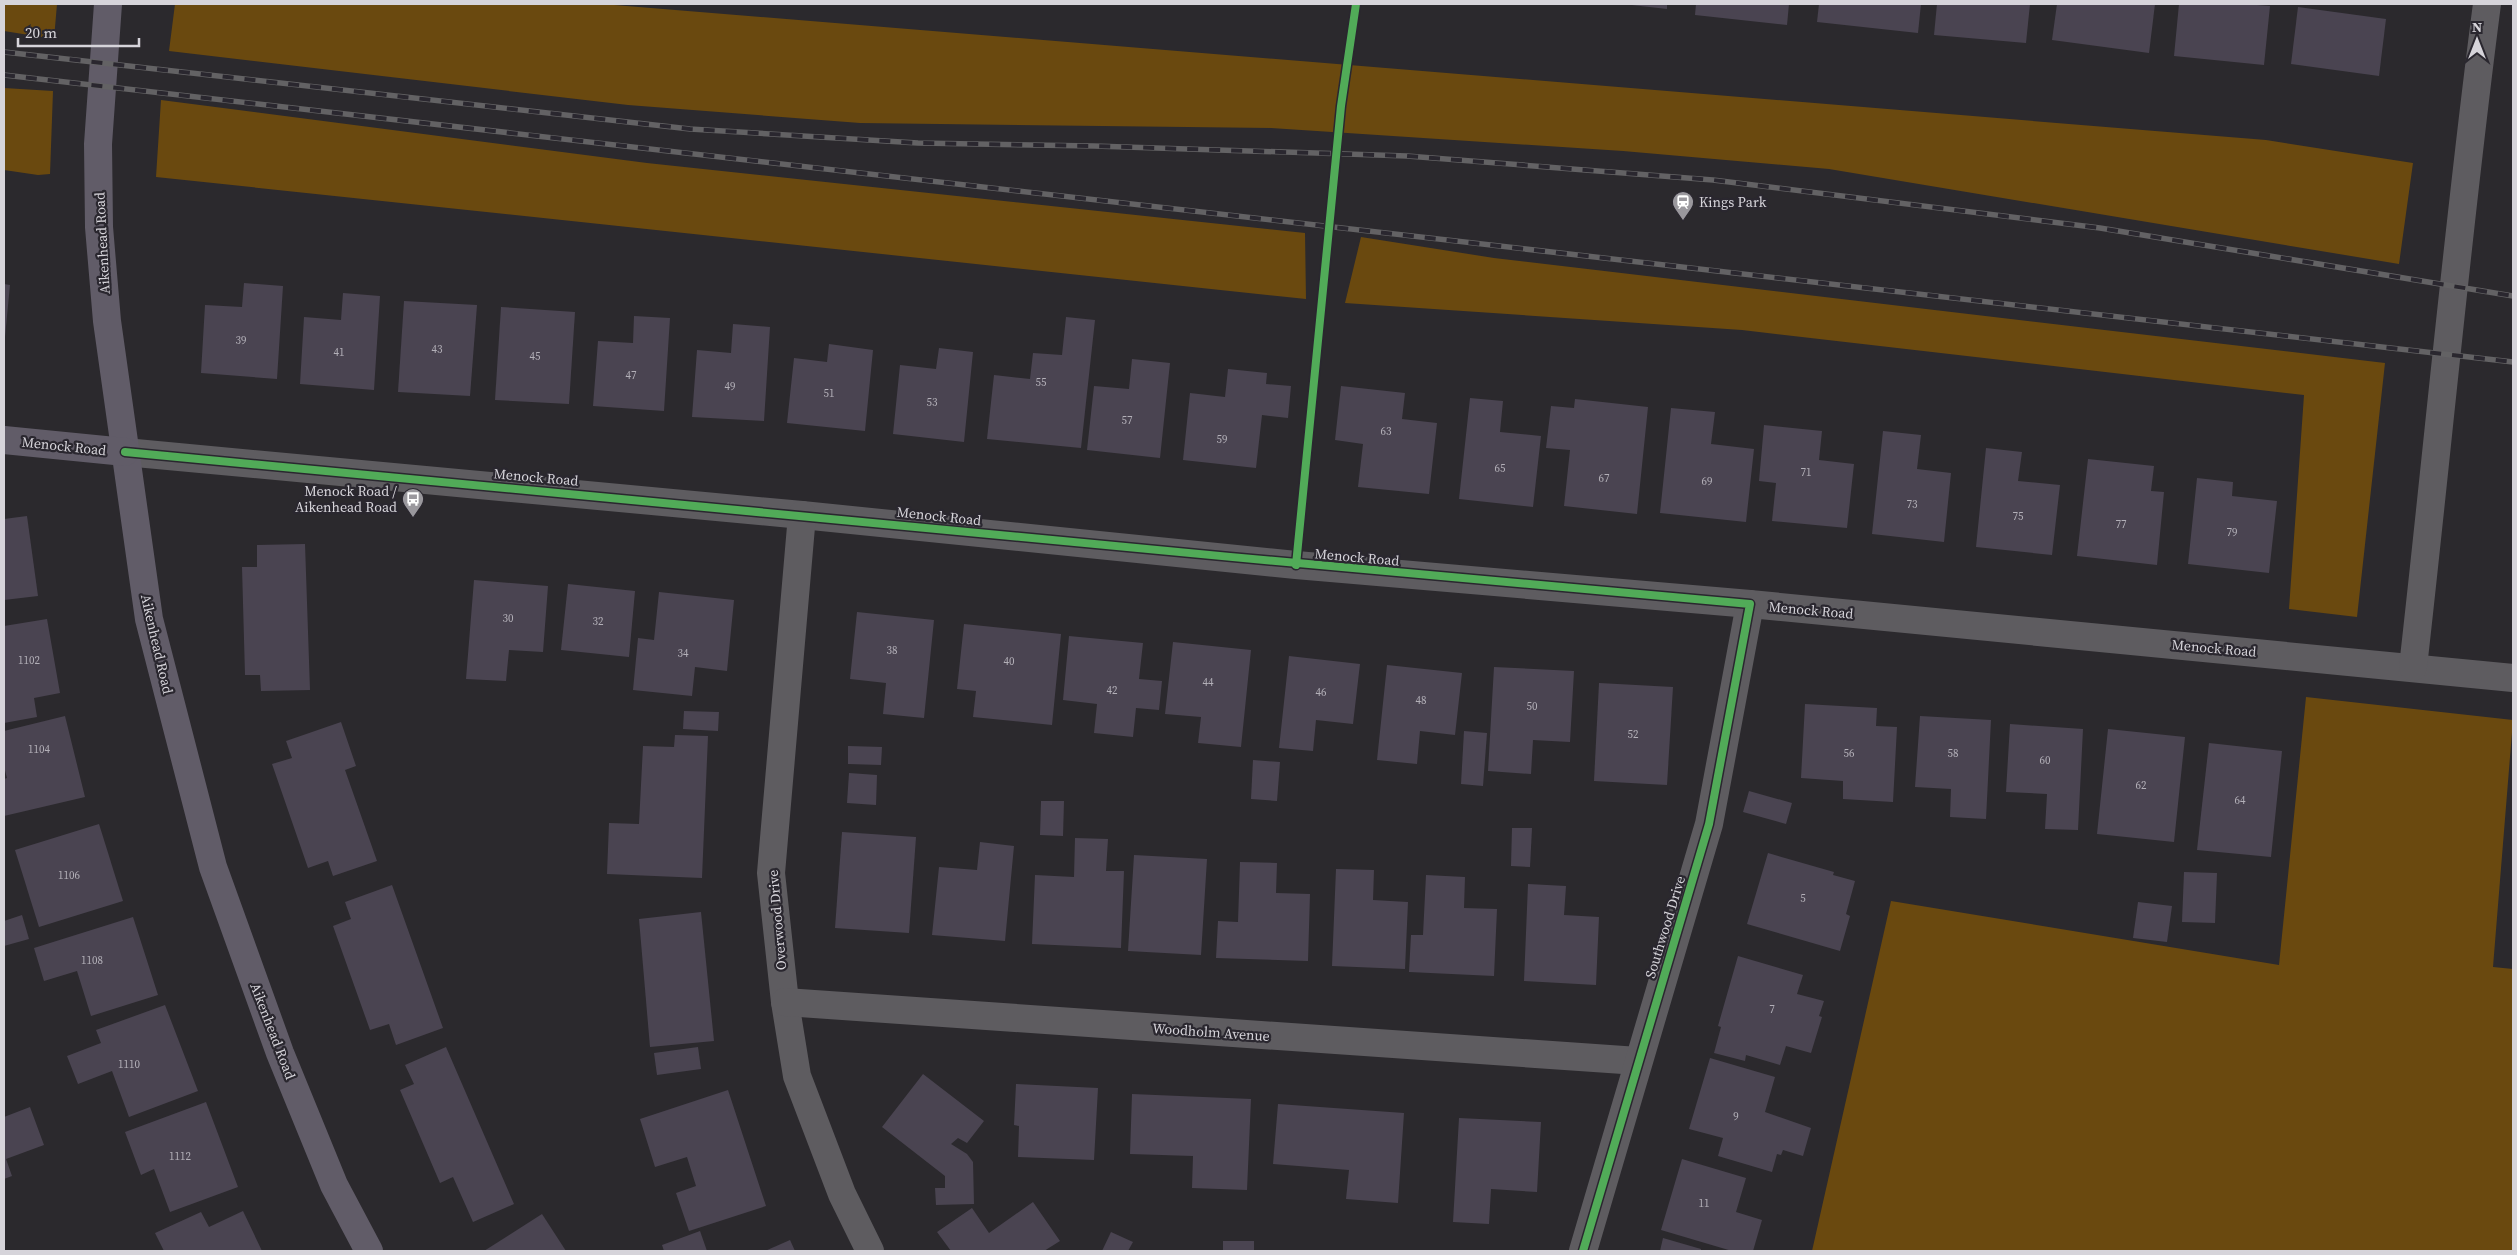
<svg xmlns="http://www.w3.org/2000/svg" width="2517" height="1255" font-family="'Source Serif 4',serif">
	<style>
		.forest { fill: #6a490f }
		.building { fill: #4a4451 }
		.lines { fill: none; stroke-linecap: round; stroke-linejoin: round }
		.minor { stroke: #5e5c60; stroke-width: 28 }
		.major { stroke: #615c68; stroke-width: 28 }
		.rail-casing { stroke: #636264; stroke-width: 5.5 }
		.rail { stroke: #2a272f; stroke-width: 4; stroke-dasharray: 11; stroke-linecap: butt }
		.cycleway-casing { stroke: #2a272f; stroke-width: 11 }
		.cycleway { stroke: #51ab58; stroke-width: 8 }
		.labels { text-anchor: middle; stroke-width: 4.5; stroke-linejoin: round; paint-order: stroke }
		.number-label { font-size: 11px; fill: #b3b0b8 }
		.poi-label { font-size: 14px; fill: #d6d4da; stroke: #2a272f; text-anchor: start }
		.street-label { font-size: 14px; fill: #d6d4da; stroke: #2a272f }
	</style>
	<rect width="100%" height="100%" fill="#2b292d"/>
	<g class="forest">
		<polygon points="4,4 57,4 54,39 4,31"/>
		<polygon points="175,4 602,4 2266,140 2413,163 2399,264 1829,169 1623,151 1271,128 860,123 628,105 169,51"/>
		<polygon points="4,88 53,91 50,174 38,175 4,170"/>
		<polygon points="161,100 647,163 1305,233 1306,299 156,177"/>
		<polygon points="1361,237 1494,258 2385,363 2357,617 2289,609 2304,395 1742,330 1345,303"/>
		<polygon points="2306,697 2513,720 2493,967 2513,969 2513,1251 1812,1251 1891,901 2279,965"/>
	</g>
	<g class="building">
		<polygon points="1623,4 1667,4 1667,9"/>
		<polygon points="1696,4 1789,4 1787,25 1695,15"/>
		<polygon points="1819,4 1921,4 1918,33 1817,22"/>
		<polygon points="1937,4 2030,4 2026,43 1934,35"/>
		<polygon points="2057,4 2155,4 2149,53 2052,40"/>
		<polygon points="2179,4 2244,4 2270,6 2264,65 2174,56"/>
		<polygon points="2298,7 2386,19 2379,76 2291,64"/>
		<polygon points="244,283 283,286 277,379 201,373 205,305 242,307"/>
		<polygon points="4,284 10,285 5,337 4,337"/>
		<polygon points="343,293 380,296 374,390 300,384 304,317 341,320"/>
		<polygon points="404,301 477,305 470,396 398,392"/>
		<polygon points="501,307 575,312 569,404 495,400"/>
		<polygon points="634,316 670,318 664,411 593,406 598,341 633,343"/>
		<polygon points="1066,317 1095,320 1081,448 987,439 994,375 1030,379 1033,353 1062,355"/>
		<polygon points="733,324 770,327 764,421 692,417 697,350 731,353"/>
		<polygon points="829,344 873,350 865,431 787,423 794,358 827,362"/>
		<polygon points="939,348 973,352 964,442 893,434 900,365 936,369"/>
		<polygon points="1132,359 1170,363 1160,458 1087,450 1094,386 1129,389"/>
		<polygon points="1228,369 1267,373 1266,384 1291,386 1288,418 1262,415 1256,468 1183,460 1190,393 1225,397"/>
		<polygon points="1341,386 1405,393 1402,419 1437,423 1429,494 1358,487 1363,444 1335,440"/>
		<polygon points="1470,398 1503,401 1500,432 1541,436 1533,507 1459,499"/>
		<polygon points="1575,399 1648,407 1637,514 1564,506 1570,450 1546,448 1551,406 1574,408"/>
		<polygon points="1671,408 1715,412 1711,444 1754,449 1746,522 1660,513"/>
		<polygon points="1764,425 1822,431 1819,460 1854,464 1847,528 1772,521 1776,483 1759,481"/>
		<polygon points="1883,431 1921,435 1917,469 1951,473 1944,542 1872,534"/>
		<polygon points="1986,448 2022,452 2018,481 2060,485 2052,555 1976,547"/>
		<polygon points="2088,459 2154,466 2151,491 2164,492 2157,565 2077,556"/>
		<polygon points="2197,478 2233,482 2232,496 2277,501 2269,573 2188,564"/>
		<polygon points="27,516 38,596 4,600 4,519"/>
		<polygon points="305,544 310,690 261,691 260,675 245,675 242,567 257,567 257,545"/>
		<polygon points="474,580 548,586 543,652 509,650 506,681 466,679"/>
		<polygon points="568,584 635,591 629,657 561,650"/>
		<polygon points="659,592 734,600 727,671 695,667 692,696 633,690 638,638 654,640"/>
		<polygon points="857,612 934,620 924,718 883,714 886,683 850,679"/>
		<polygon points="47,619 60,693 34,698 37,717 4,723 4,626"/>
		<polygon points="964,624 1061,634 1052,725 973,717 976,691 957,689"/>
		<polygon points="1069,636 1143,643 1139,679 1162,681 1159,710 1136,708 1133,737 1094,733 1097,704 1063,700"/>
		<polygon points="1173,642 1251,650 1241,747 1198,743 1201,717 1165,714"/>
		<polygon points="1289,656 1360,664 1353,724 1316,720 1313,751 1279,748"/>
		<polygon points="1387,665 1462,673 1455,735 1420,731 1417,764 1377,760"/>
		<polygon points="1494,667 1574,671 1570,742 1533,740 1531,774 1488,771"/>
		<polygon points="1599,683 1673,687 1667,785 1594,781"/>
		<polygon points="1805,704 1877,708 1876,726 1897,727 1893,802 1843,799 1843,781 1801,778"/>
		<polygon points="684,711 719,712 718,731 683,729"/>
		<polygon points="65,716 85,797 4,816 4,779 7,778 4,767 4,731"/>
		<polygon points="1920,716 1991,720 1986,819 1950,817 1951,789 1915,787"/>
		<polygon points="341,722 356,766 345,770 377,861 333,876 328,861 308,868 272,764 292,758 286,741"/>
		<polygon points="2010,724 2083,729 2078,830 2045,829 2047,794 2006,792"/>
		<polygon points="2108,729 2185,737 2174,842 2097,834"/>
		<polygon points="1464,731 1487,733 1483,786 1461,784"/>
		<polygon points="675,735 708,736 702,878 607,874 609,823 639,824 643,746 674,747"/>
		<polygon points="2209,743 2282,751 2271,857 2197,850"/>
		<polygon points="848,746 882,747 881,765 848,764"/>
		<polygon points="1253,760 1280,762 1277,801 1251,799"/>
		<polygon points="849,773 877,775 876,805 847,803"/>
		<polygon points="1749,791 1792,803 1786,824 1743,812"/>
		<polygon points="1041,801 1064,801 1063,836 1040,835"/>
		<polygon points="99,824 123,901 39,927 15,850"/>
		<polygon points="1512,828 1532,828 1530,867 1511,866"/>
		<polygon points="842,832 916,837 909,933 835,928"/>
		<polygon points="1075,838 1108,839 1106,871 1124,871 1121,948 1032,944 1035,875 1074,877"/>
		<polygon points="980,842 1014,846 1005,941 932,935 939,867 977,870"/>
		<polygon points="1768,853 1834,872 1833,875 1855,881 1846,914 1850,916 1840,951 1747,924"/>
		<polygon points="1134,855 1207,859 1201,955 1128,951"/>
		<polygon points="1240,862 1277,863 1276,893 1310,894 1308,961 1216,958 1218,921 1238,922"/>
		<polygon points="1336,869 1374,870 1373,900 1408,902 1405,969 1332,966"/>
		<polygon points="2184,872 2217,873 2215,923 2182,922"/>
		<polygon points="1426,875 1465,877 1464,908 1497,909 1494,976 1409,972 1411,935 1423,935"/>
		<polygon points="1528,884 1566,886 1564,915 1599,917 1596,985 1524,981"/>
		<polygon points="392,885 443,1028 396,1045 389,1024 370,1030 333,926 351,919 345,902"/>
		<polygon points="2138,902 2172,906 2167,942 2133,938"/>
		<polygon points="701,912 714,1041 650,1047 639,919"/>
		<polygon points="22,915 29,939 4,946 4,921"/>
		<polygon points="133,917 158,995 91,1016 77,971 44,981 34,948"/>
		<polygon points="1738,956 1803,975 1797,994 1824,1001 1819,1016 1822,1017 1811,1053 1786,1046 1780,1065 1746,1055 1745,1061 1714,1053 1721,1027 1718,1026"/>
		<polygon points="165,1005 198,1091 129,1117 112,1071 78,1084 67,1056 101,1043 96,1030"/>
		<polygon points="446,1047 514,1204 473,1222 453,1177 440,1183 400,1090 414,1084 405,1065"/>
		<polygon points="698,1047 701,1069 657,1075 654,1053"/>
		<polygon points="1710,1058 1775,1077 1765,1112 1811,1128 1803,1156 1783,1150 1781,1155 1777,1154 1772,1172 1718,1156 1723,1138 1689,1129"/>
		<polygon points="923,1074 984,1121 967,1143 958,1138 951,1144 967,1154 973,1162 974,1204 936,1205 935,1188 945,1188 945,1176 882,1127"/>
		<polygon points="1016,1084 1098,1088 1094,1160 1018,1157 1019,1126 1014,1125"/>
		<polygon points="728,1090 766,1206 689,1231 676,1193 696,1186 687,1157 655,1167 640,1119"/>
		<polygon points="1132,1094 1251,1099 1247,1190 1192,1188 1193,1156 1130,1154"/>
		<polygon points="206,1102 238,1187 170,1212 154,1169 141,1175 125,1132"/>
		<polygon points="1278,1104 1404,1113 1398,1203 1346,1199 1349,1170 1273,1164"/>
		<polygon points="30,1107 44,1145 6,1159 12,1176 4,1179 4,1117"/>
		<polygon points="1459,1118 1541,1122 1537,1192 1491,1189 1489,1224 1453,1222"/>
		<polygon points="1682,1159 1746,1178 1736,1212 1762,1220 1753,1251 1732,1251 1661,1230"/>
		<polygon points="1033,1202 1060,1241 1044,1251 951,1251 937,1232 972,1208 989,1233"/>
		<polygon points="243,1211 262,1251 164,1251 155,1233 201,1212 209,1227"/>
		<polygon points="542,1214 566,1251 484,1251"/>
		<polygon points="700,1231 707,1251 664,1251 662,1245"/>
		<polygon points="1111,1232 1133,1242 1128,1251 1102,1251"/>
		<polygon points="1663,1238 1701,1249 1701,1251 1660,1251"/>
		<polygon points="790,1240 795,1251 765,1251"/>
		<rect x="1223" y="1241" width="31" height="10"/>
	</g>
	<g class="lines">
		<g class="minor">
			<polyline points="125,452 802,515 1296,565 1750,604 2513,678"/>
			<polyline points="802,515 771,873 785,1002 797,1076 842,1194 870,1251"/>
			<path d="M2413 667C2438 446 2458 224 2487 4"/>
			<polyline points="785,1002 1638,1061"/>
			<polyline points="1583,1251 1709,824 1750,604"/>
		</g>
		<g class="major">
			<polyline points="108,4 98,144 99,227 107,321 149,619 213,867 280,1053 334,1185 369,1251"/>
			<polyline points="4,440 125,452"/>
		</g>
		<g class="rail-casing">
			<g id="rail">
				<polyline points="4,52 690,129 918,143 1094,146 1407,156 1713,180 2100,228 2513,296"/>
				<polyline points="4,75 2513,362"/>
			</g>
		</g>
		<use href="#rail" class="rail"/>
		<g class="cycleway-casing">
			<g id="cycleway">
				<path d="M125 452C667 502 1208 557 1750 604L1709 824 1583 1251"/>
				<polyline points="1296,565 1341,106 1356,4"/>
			</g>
		</g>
		<use href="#cycleway" class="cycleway"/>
	</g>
	<defs>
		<g id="station-pin" transform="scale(1.125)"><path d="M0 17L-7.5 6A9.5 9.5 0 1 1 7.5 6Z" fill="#9a989d" stroke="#2a272f"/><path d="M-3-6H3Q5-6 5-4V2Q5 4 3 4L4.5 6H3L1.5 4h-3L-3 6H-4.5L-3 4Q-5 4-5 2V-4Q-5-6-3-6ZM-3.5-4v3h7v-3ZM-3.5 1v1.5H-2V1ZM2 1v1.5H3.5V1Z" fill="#fff"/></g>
		<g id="bus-pin" transform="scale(1.125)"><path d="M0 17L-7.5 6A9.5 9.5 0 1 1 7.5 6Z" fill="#9a989d" stroke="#2a272f"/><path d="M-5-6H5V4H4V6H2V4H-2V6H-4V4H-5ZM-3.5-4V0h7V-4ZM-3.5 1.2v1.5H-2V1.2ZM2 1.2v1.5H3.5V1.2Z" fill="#fff"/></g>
	</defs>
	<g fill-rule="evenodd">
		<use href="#station-pin" x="1683" y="202"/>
		<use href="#bus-pin" x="413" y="499"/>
	</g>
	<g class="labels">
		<g class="number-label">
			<text x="241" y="344">39</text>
			<text x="437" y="353">43</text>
			<text x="339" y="356">41</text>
			<text x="535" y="360">45</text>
			<text x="631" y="379">47</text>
			<text x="1041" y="386">55</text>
			<text x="730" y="390">49</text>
			<text x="829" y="397">51</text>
			<text x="932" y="406">53</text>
			<text x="1127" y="424">57</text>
			<text x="1386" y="435">63</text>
			<text x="1222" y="443">59</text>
			<text x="1500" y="472">65</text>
			<text x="1806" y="476">71</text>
			<text x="1604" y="482">67</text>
			<text x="1707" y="485">69</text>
			<text x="1912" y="508">73</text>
			<text x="2018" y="520">75</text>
			<text x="2121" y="528">77</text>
			<text x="2232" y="536">79</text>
			<text x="508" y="622">30</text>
			<text x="598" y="625">32</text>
			<text x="892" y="654">38</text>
			<text x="683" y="657">34</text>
			<text x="29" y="664">1102</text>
			<text x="1009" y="665">40</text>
			<text x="1208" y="686">44</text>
			<text x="1112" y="694">42</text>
			<text x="1321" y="696">46</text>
			<text x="1421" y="704">48</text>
			<text x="1532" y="710">50</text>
			<text x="1633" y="738">52</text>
			<text x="39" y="753">1104</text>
			<text x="1849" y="757">56</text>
			<text x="1953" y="757">58</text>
			<text x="2045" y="764">60</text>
			<text x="2141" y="789">62</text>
			<text x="2240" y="804">64</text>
			<text x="69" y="879">1106</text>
			<text x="1803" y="902">5</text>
			<text x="92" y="964">1108</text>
			<text x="1772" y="1013">7</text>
			<text x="129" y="1068">1110</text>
			<text x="1736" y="1120">9</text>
			<text x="180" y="1160">1112</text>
			<text x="1704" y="1207">11</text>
		</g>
		<g class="poi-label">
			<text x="1699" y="207">Kings Park</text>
			<text x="397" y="496" text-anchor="end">Menock Road /<tspan x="397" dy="16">Aikenhead Road</tspan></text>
		</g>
		<g class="street-label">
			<text transform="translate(102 243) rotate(-93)" y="5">Aikenhead Road</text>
			<text transform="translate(64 446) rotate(6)" y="5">Menock Road</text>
			<text transform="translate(536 477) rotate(5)" y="5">Menock Road</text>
			<text transform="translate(939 516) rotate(6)" y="5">Menock Road</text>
			<text transform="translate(1357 557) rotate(5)" y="5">Menock Road</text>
			<text transform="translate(1811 610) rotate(5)" y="5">Menock Road</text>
			<text transform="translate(157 644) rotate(77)" y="5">Aikenhead Road</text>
			<text transform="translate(2214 648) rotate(5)" y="5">Menock Road</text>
			<text transform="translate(777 920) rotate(-95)" y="5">Overwood Drive</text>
			<text transform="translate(1665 927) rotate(-73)" y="5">Southwood Drive</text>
			<text transform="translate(273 1031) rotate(69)" y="5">Aikenhead Road</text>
			<text transform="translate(1211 1032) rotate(4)" y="5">Woodholm Avenue</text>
		</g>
	</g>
	<rect width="2517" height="1255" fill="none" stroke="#d6d4da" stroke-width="10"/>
	<g transform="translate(2477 40)" stroke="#2a272f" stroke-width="4" paint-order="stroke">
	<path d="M0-4L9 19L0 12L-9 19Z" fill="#d6d4da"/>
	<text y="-8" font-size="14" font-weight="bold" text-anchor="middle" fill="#d6d4da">N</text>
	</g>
	<path d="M18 38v8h121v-8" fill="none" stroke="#d6d4da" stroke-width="2.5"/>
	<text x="25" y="38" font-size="15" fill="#d6d4da" stroke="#2a272f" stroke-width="4" paint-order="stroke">20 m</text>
</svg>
